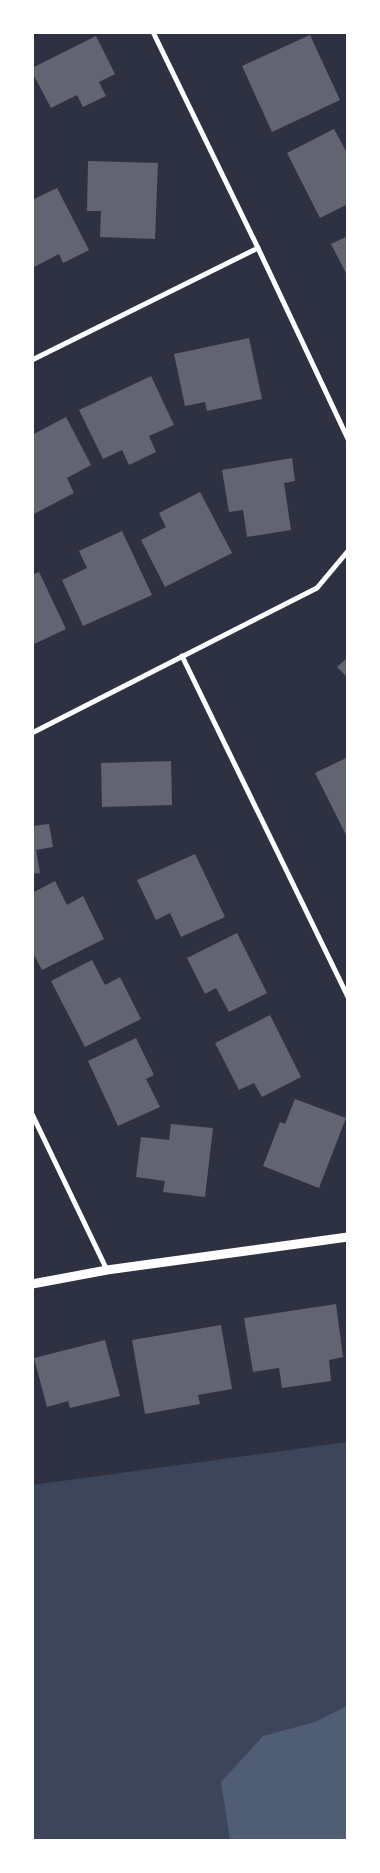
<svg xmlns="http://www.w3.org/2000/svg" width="380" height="1873" font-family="Manrope,sans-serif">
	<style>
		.green { fill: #3c4559 }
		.water { fill: #4f5d75 }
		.building { fill: #626471 }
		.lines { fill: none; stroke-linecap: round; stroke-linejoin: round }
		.minor { stroke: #fff; stroke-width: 5 }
		.tertiary { stroke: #fff; stroke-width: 9 }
	</style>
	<rect width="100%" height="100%" fill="#2d3142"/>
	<polygon class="green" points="347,1442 347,1840 33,1840 32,1485"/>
	<polygon class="water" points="347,1706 347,1840 230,1840 221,1782 263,1736 315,1722"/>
	<g class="building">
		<polygon points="310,35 340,100 272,132 242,66"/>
		<polygon points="96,36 115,74 99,82 106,96 83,107 77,95 51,108 32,72 32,68"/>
		<polygon points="334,129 348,155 348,204 320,218 287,153"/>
		<polygon points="88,161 158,163 155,239 100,237 101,211 87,211"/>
		<polygon points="57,188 89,250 63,263 59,254 32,268 32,200"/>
		<polygon points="348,236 348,277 331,244"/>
		<polygon points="249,338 262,399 207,411 205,402 185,406 174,354"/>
		<polygon points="151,376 174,425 149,436 156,452 129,465 122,450 103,459 79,410"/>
		<polygon points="66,417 91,465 67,478 74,493 32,515 32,435"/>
		<polygon points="292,458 295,481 284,483 291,530 247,537 243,510 229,512 222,470"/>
		<polygon points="200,492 232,553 165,587 141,540 166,527 159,513"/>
		<polygon points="122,531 152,595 83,626 62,580 87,568 79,551"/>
		<polygon points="39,572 66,629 32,645 32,575"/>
		<polygon points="348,657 348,678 337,667"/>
		<polygon points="348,757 348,839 315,773"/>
		<polygon points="171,761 172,805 102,807 101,763"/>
		<polygon points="49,824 53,847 36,850 40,873 32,874 32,826"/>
		<polygon points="195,854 225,917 181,937 170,913 156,920 137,880"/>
		<polygon points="55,881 67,905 83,896 104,939 42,970 32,951 32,893"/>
		<polygon points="237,933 267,993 229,1012 216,988 205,994 187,958"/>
		<polygon points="92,960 105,985 120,977 141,1019 85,1047 51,981"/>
		<polygon points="270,1015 301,1077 262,1097 254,1083 239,1090 215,1043"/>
		<polygon points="136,1038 154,1075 146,1079 160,1107 118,1126 88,1061"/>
		<polygon points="295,1099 346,1118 319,1188 263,1166 280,1122 285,1124"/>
		<polygon points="171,1124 213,1128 205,1197 163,1192 165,1181 136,1177 141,1137 169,1140"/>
		<polygon points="336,1304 343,1357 329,1360 331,1381 282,1388 279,1368 253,1372 244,1318"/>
		<polygon points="221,1325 232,1389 198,1395 200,1404 145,1414 132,1340"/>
		<polygon points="105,1340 120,1396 70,1408 68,1401 47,1407 34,1358"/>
	</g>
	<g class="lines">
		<g class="minor">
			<polyline points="153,32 258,248 348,439"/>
			<polyline points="32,360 258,248"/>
			<polyline points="182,656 348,997"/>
			<polyline points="32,733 317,588 348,551"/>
			<polyline points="32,1114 107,1270"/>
		</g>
		<polyline class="tertiary" points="32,1284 107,1270 348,1237"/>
	</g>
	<rect width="380" height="1873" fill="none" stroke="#ffffff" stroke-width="68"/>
</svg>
